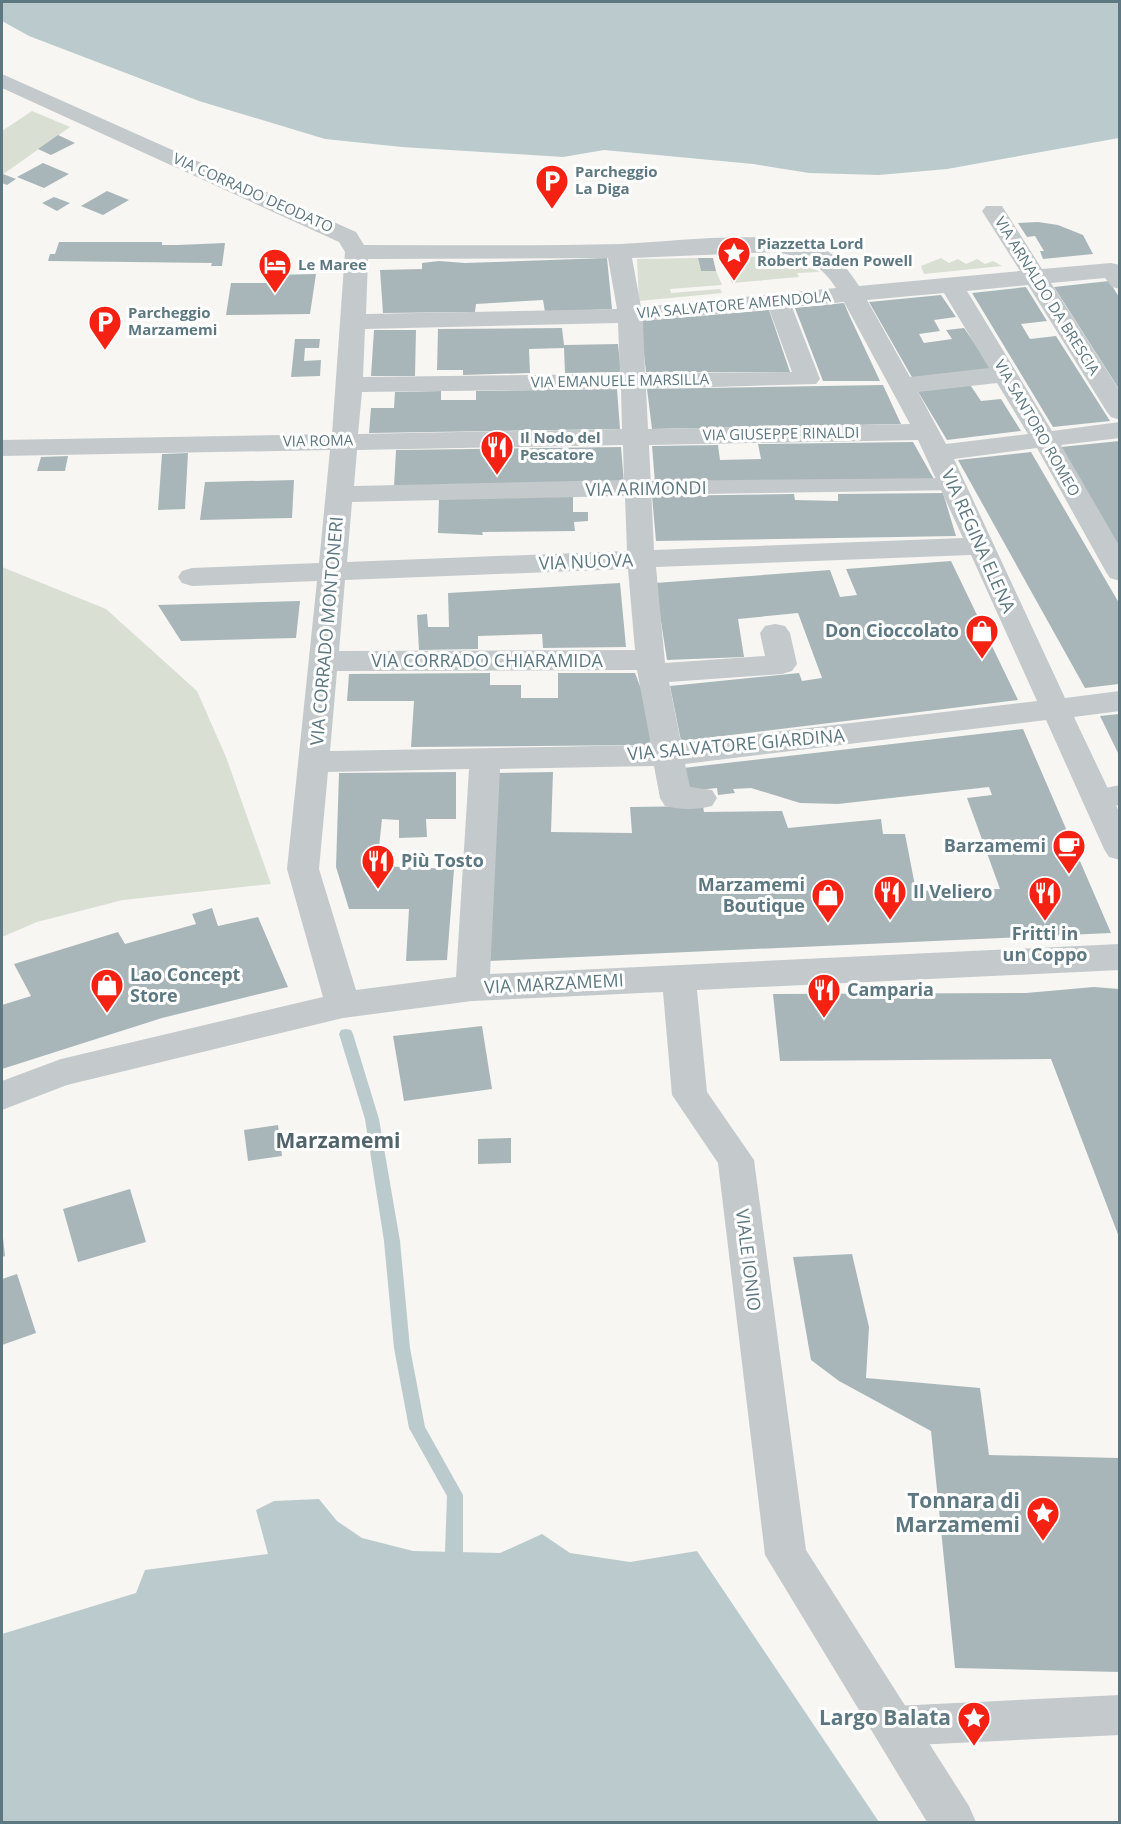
<svg xmlns="http://www.w3.org/2000/svg" width="1121" height="1824" font-family="'Open Sans',sans-serif">
	<style>
		.green { fill: #d9dfd3 }
		.water { fill: #bbcbcd }
		.lines { fill: none; stroke-linecap: round; stroke-linejoin: round }
		.stream { fill: #bbcbcd; fill-rule: evenodd }
		.building { fill: #a9b6b9 }
		.pedestrian { fill: #c4c9cc; fill-rule: evenodd }
		.minor { fill: #c4c9cc; fill-rule: evenodd }
		.labels { text-anchor: middle; stroke-width: 6; stroke-linejoin: round; paint-order: stroke }
		.far-poi-label { font-size: 15px; font-weight: bold; fill: #5e7881; stroke: #fff; text-anchor: start }
		.far-street-label { font-size: 15px; fill: #5e7881; stroke: #fff }
		.street-label { font-size: 18px; fill: #5e7881; stroke: #fff }
		.poi-label { font-size: 18px; font-weight: bold; fill: #5e7881; stroke: #fff; text-anchor: start }
		.quarter-label { font-size: 21px; font-weight: bold; fill: #51646b; stroke: #fff }
		.near-poi-label { font-size: 21px; font-weight: bold; fill: #5e7881; stroke: #fff; text-anchor: end }
	</style>
	<rect width="100%" height="100%" fill="#f7f6f3"/>
	<g class="green">
		<polygon points="32,111 70,127 2,175 2,131"/>
		<polygon points="788,256 820,272 797,273 799,277 732,283 727,271 745,270 739,257"/>
		<polygon points="698,258 701,271 716,271 722,285 670,289 671,293 720,289 722,293 639,301 637,259"/>
		<polygon points="941,258 949,263 958,259 966,264 977,259 985,264 993,261 1002,266 924,274 921,266"/>
		<polygon points="2,567 106,609 197,691 226,757 271,884 123,900 37,922 2,937"/>
	</g>
	<g class="water">
		<polygon points="2,2 1119,2 1119,138 947,169 879,175 809,173 753,164 604,150 563,157 402,147 325,139 199,101 29,36 2,21"/>
		<polygon points="319,1499 337,1521 362,1538 413,1551 500,1553 542,1534 570,1553 630,1562 697,1551 879,1822 2,1822 2,1634 136,1593 145,1570 268,1554 256,1510 274,1501"/>
	</g>
	<g class="lines">
		<polygon class="stream" points="346,1029 351,1030 353,1034 379,1119 400,1241 410,1348 425,1427 463,1495 463,1552 460,1558 454,1560 448,1558 445,1552 447,1496 409,1428 394,1348 384,1241 365,1119 339,1034 341,1030"/>
	</g>
	<g class="building">
		<polygon points="58,135 75,143 51,155 38,149"/>
		<polygon points="43,163 69,174 44,188 17,177"/>
		<polygon points="3,174 16,179 7,185 2,183"/>
		<polygon points="107,191 129,200 103,215 81,206"/>
		<polygon points="54,197 70,203 57,211 42,203"/>
		<polygon points="1038,222 1058,225 1083,235 1093,254 1043,259 1040,251 1044,251 1035,236 1027,237 1018,223"/>
		<polygon points="59,242 162,242 162,245 177,245 225,243 222,266 211,266 212,263 48,261 50,254 55,254"/>
		<polygon points="607,258 612,309 545,312 543,300 476,304 475,312 383,313 380,270 422,269 422,263 439,261 465,263"/>
		<polygon points="698,258 713,258 716,271 701,271"/>
		<polygon points="316,274 310,314 226,315 231,283 268,283 270,275"/>
		<polygon points="1109,281 1119,297 1119,389 1054,287"/>
		<polygon points="1026,287 1047,321 1021,324 1030,339 1056,336 1110,421 1053,427 972,293"/>
		<polygon points="941,295 956,317 934,320 940,331 919,334 924,343 952,339 946,330 964,328 993,370 913,379 869,302"/>
		<polygon points="844,303 850,317 880,381 823,381 795,308"/>
		<polygon points="769,310 790,372 646,372 640,321"/>
		<polygon points="562,328 564,345 618,344 621,372 565,373 564,348 529,349 530,373 463,375 463,370 437,370 438,329"/>
		<polygon points="374,330 416,330 415,376 371,376"/>
		<polygon points="295,339 320,339 319,348 305,348 304,361 321,360 320,376 291,377"/>
		<polygon points="969,383 981,401 1001,399 1021,431 947,440 917,390"/>
		<polygon points="883,385 901,424 652,429 647,389"/>
		<polygon points="617,389 620,429 369,433 371,408 394,408 395,392 441,391 441,400 476,400 476,391"/>
		<polygon points="1119,441 1119,548 1061,447"/>
		<polygon points="913,442 935,481 655,483 652,446 718,445 720,460 761,459 758,444"/>
		<polygon points="621,447 624,483 394,487 396,450"/>
		<polygon points="1031,452 1119,603 1119,684 1085,688 958,460"/>
		<polygon points="188,453 185,509 158,510 162,454"/>
		<polygon points="68,456 65,471 37,471 41,457"/>
		<polygon points="294,480 292,518 200,520 205,482"/>
		<polygon points="943,493 956,536 656,541 652,496 794,494 795,500 838,501 838,494"/>
		<polygon points="573,496 573,512 588,512 588,521 574,522 575,531 482,532 483,535 438,533 439,498"/>
		<polygon points="951,561 1018,700 681,741 670,686 799,673 802,681 822,678 798,613 738,619 744,657 667,660 655,583 830,570 840,597 857,595 846,569"/>
		<polygon points="620,583 626,647 543,648 542,634 478,636 478,649 419,650 417,615 427,614 428,627 449,627 448,593"/>
		<polygon points="300,601 296,638 181,641 158,605"/>
		<polygon points="490,673 490,685 521,685 521,698 558,698 558,673 635,673 646,702 651,745 411,747 414,701 347,701 349,674"/>
		<polygon points="1119,714 1119,755 1100,716"/>
		<polygon points="1023,729 1111,933 489,961 495,773 553,772 551,832 632,833 630,807 703,806 704,812 782,811 788,828 881,819 883,834 905,834 916,891 1000,889 967,798 992,795 989,787 838,804 800,803 751,788 733,789 735,793 718,795 717,788 689,791 683,768"/>
		<polygon points="456,772 456,819 426,819 427,837 399,838 399,820 382,819 377,866 454,869 447,960 406,961 409,909 349,909 336,867 339,773"/>
		<polygon points="212,908 218,926 258,917 288,987 162,1018 2,1069 2,1005 31,996 14,964 118,932 125,944 196,924 192,914"/>
		<polygon points="1094,987 1119,989 1119,1237 1051,1059 780,1061 773,994 1026,993"/>
		<polygon points="482,1026 492,1089 404,1101 393,1036"/>
		<polygon points="278,1125 282,1156 248,1161 244,1130"/>
		<polygon points="511,1138 511,1163 478,1164 478,1139"/>
		<polygon points="130,1189 146,1242 78,1262 63,1209"/>
		<polygon points="2,1229 5,1256 2,1257"/>
		<polygon points="852,1254 869,1327 866,1378 980,1388 989,1455 1119,1458 1119,1672 955,1668 931,1431 839,1381 811,1360 793,1257"/>
		<polygon points="17,1274 36,1333 2,1345 2,1279"/>
	</g>
	<g class="lines">
		<g class="pedestrian">
			<polygon points="953,478 962,480 965,485 962,490 638,495 629,493 626,488 629,483 638,481"/>
			<polygon points="1120,785 1120,805 1096,809 1086,806 1082,799 1086,792"/>
			<polygon points="1120,1695 1120,1735 894,1746 880,1740 874,1726 880,1712 894,1706"/>
		</g>
		<path class="minor" d="M2 74 356 232 364 245C450 245 535 246 621 244 675 242 773 228 821 248 838 255 849 271 859 286L1020 271 982 211 986 206H1002L1042 269 1111 263 1120 265V289L1112 287 1105 278 1051 283 1120 391V420L1111 417 1107 412 1028 285 967 291 1052 431 1120 422V438L1061 445 1120 547V581L1110 578 1106 572 1037 448 954 459 1065 698 1120 691V711L1074 717 1120 814V860L1109 857 1104 849 1046 720 685 764 690 787 712 790 717 798 712 806C696 810 681 810 665 806L660 798 654 766 500 769 490 974 1120 944V970L697 990 707 1092 754 1160 806 1550 969 1806 976 1822H927L765 1555 718 1163 672 1095 663 992 472 1001 343 1018 67 1085 2 1110V1081L61 1059 323 997 287 869 317 581 192 586 182 583 178 577 182 571 192 568 319 563 330 450 2 456V440L332 434 345 252 339 242 2 88ZM773 252C802 256 820 263 836 288L641 307 632 258ZM608 258 617 309 366 314 368 259ZM944 293 989 368 910 377 867 300ZM844 302 910 424 648 429 646 389 816 384 820 379 792 307ZM769 309 792 372 645 373 643 321ZM618 323 620 374 363 377 365 329ZM997 383 1028 434 946 444 918 392ZM621 389 622 429 358 434 362 392ZM918 440 963 538 654 550 649 445ZM623 445 624 480 354 486 357 450ZM625 496 627 551 347 562 352 502ZM971 555 1037 701 681 743 669 682 782 674 792 671 797 664 790 633 785 626 775 624 765 626 760 633 765 656 665 663 656 567ZM628 569 635 650 339 651 345 580ZM637 670 651 745 330 751 337 671ZM469 769 456 977 356 990 319 869 328 772Z"/>
	</g>
	<defs>
		<g id="parking-pin" transform="scale(1.725)"><path d="M0 17L-7.5 6A9.5 9.5 0 1 1 7.5 6Z" fill="#f52214" stroke="#fff"/><path d="M-3.5-5.5H1a3.5 3.5 0 0 1 0 7H-1V5.5H-3.5ZM-1-3.4V-.6H.8a1.4 1.4 0 0 0 0-2.8Z" fill="#fff"/></g>
		<g id="sight-pin" transform="scale(1.725)"><path d="M0 17L-7.5 6A9.5 9.5 0 1 1 7.5 6Z" fill="#f52214" stroke="#fff"/><path d="M0-6L1.8-2.2L6-1.7L2.9 1.2L3.7 5.4L0 3.3L-3.7 5.4L-2.9 1.2L-6-1.7L-1.8-2.2Z" fill="#fff"/></g>
		<g id="hotel-pin" transform="scale(1.725)"><path d="M0 17L-7.5 6A9.5 9.5 0 1 1 7.5 6Z" fill="#f52214" stroke="#fff"/><path d="M-6-4.5h1.5V1H6V5H4.5V3h-9V5H-6ZM-4 0a1.8 1.8 0 1 1 3.6 0ZM.5 0V-2.5h3Q6-2.5 6 0Z" fill="#fff"/></g>
		<g id="restaurant-pin" transform="scale(1.725)"><path d="M0 17L-7.5 6A9.5 9.5 0 1 1 7.5 6Z" fill="#f52214" stroke="#fff"/><path d="M-5-6h1v4h1v-4h1v4h1v-4h1v5L-1.5 .5V6h-2V.5L-5-1ZM5-6V6H3V1.5H1.5Q1.5-4 5-6Z" fill="#fff"/></g>
		<g id="shop-pin" transform="scale(1.725)"><path d="M0 17L-7.5 6A9.5 9.5 0 1 1 7.5 6Z" fill="#f52214" stroke="#fff"/><path d="M-5-2.5h2.3a2.7 3.5 0 0 1 5.4 0H5L5.5 6h-11ZM-1.5-2.5h3a1.5 2.3 0 0 0-3 0Z" fill="#fff"/></g>
		<g id="cafe-pin" transform="scale(1.725)"><path d="M0 17L-7.5 6A9.5 9.5 0 1 1 7.5 6Z" fill="#f52214" stroke="#fff"/><path d="M-5.5-4.5H6V0H3Q3 3.5 0 3.5H-2.5Q-5.5 3.5-5.5 0ZM3-3.2v2h1.7v-2ZM-6 4.5H4V6H-6Z" fill="#fff"/></g>
	</defs>
	<g fill-rule="evenodd">
		<use href="#parking-pin" x="552" y="181"/>
		<use href="#sight-pin" x="734" y="253"/>
		<use href="#hotel-pin" x="275" y="265"/>
		<use href="#parking-pin" x="105" y="322"/>
		<use href="#restaurant-pin" x="497" y="447"/>
		<use href="#shop-pin" x="982" y="631"/>
		<use href="#cafe-pin" x="1069" y="846"/>
		<use href="#restaurant-pin" x="378" y="861"/>
		<use href="#restaurant-pin" x="890" y="892"/>
		<use href="#restaurant-pin" x="1045" y="893"/>
		<use href="#shop-pin" x="828" y="895"/>
		<use href="#shop-pin" x="107" y="985"/>
		<use href="#restaurant-pin" x="824" y="990"/>
		<use href="#sight-pin" x="1043" y="1513"/>
		<use href="#sight-pin" x="974" y="1718"/>
	</g>
	<g class="labels">
		<g class="far-poi-label">
			<text x="575" y="177">Parcheggio<tspan x="575" dy="17">La Diga</tspan></text>
			<text x="757" y="249">Piazzetta Lord<tspan x="757" dy="17">Robert Baden Powell</tspan></text>
			<text x="298" y="270">Le Maree</text>
			<text x="128" y="318">Parcheggio<tspan x="128" dy="17">Marzamemi</tspan></text>
			<text x="520" y="443">Il Nodo del<tspan x="520" dy="17">Pescatore</tspan></text>
		</g>
		<g class="far-street-label">
			<text transform="translate(253 193) rotate(24)" y="5">VIA CORRADO DEODATO</text>
			<text transform="translate(1047 296) rotate(58)" y="5">VIA ARNALDO DA BRESCIA</text>
			<text transform="translate(734 305) rotate(-5)" y="5">VIA SALVATORE AMENDOLA</text>
			<text transform="translate(620 381) rotate(-1)" y="5">VIA EMANUELE MARSILLA</text>
			<text transform="translate(1037 428) rotate(60)" y="5">VIA SANTORO ROMEO</text>
			<text transform="translate(781 434) rotate(-1)" y="5">VIA GIUSEPPE RINALDI</text>
			<text transform="translate(318 441) rotate(-1)" y="5">VIA ROMA</text>
		</g>
		<g class="street-label">
			<text transform="translate(646 489) rotate(-1)" y="6">VIA ARIMONDI</text>
			<text transform="translate(978 541) rotate(66)" y="6">VIA REGINA ELENA</text>
			<text transform="translate(586 562) rotate(-2)" y="6">VIA NUOVA</text>
			<text transform="translate(327 631) rotate(-85)" y="6">VIA CORRADO MONTONERI</text>
			<text x="487" y="667">VIA CORRADO CHIARAMIDA</text>
			<text transform="translate(736 745) rotate(-5)" y="6">VIA SALVATORE GIARDINA</text>
			<text transform="translate(554 984) rotate(-3)" y="6">VIA MARZAMEMI</text>
			<text transform="translate(748 1260) rotate(83)" y="6">VIALE IONIO</text>
		</g>
		<g class="poi-label">
			<text x="959" y="637" text-anchor="end">Don Cioccolato</text>
			<text x="1046" y="852" text-anchor="end">Barzamemi</text>
			<text x="401" y="867">Più Tosto</text>
			<text x="805" y="891" text-anchor="end">Marzamemi<tspan x="805" dy="21">Boutique</tspan></text>
			<text x="913" y="898">Il Veliero</text>
			<text x="1045" y="940" text-anchor="middle">Fritti in<tspan x="1045" dy="21">un Coppo</tspan></text>
			<text x="130" y="981">Lao Concept<tspan x="130" dy="21">Store</tspan></text>
			<text x="847" y="996">Camparia</text>
		</g>
		<g class="quarter-label">
			<text x="338" y="1148">Marzamemi</text>
		</g>
		<g class="near-poi-label">
			<text x="1020" y="1508">Tonnara di<tspan x="1020" dy="24">Marzamemi</tspan></text>
			<text x="951" y="1725">Largo Balata</text>
		</g>
	</g>
	<rect width="1121" height="1824" fill="none" stroke="#5e7881" stroke-width="6"/>
</svg>
